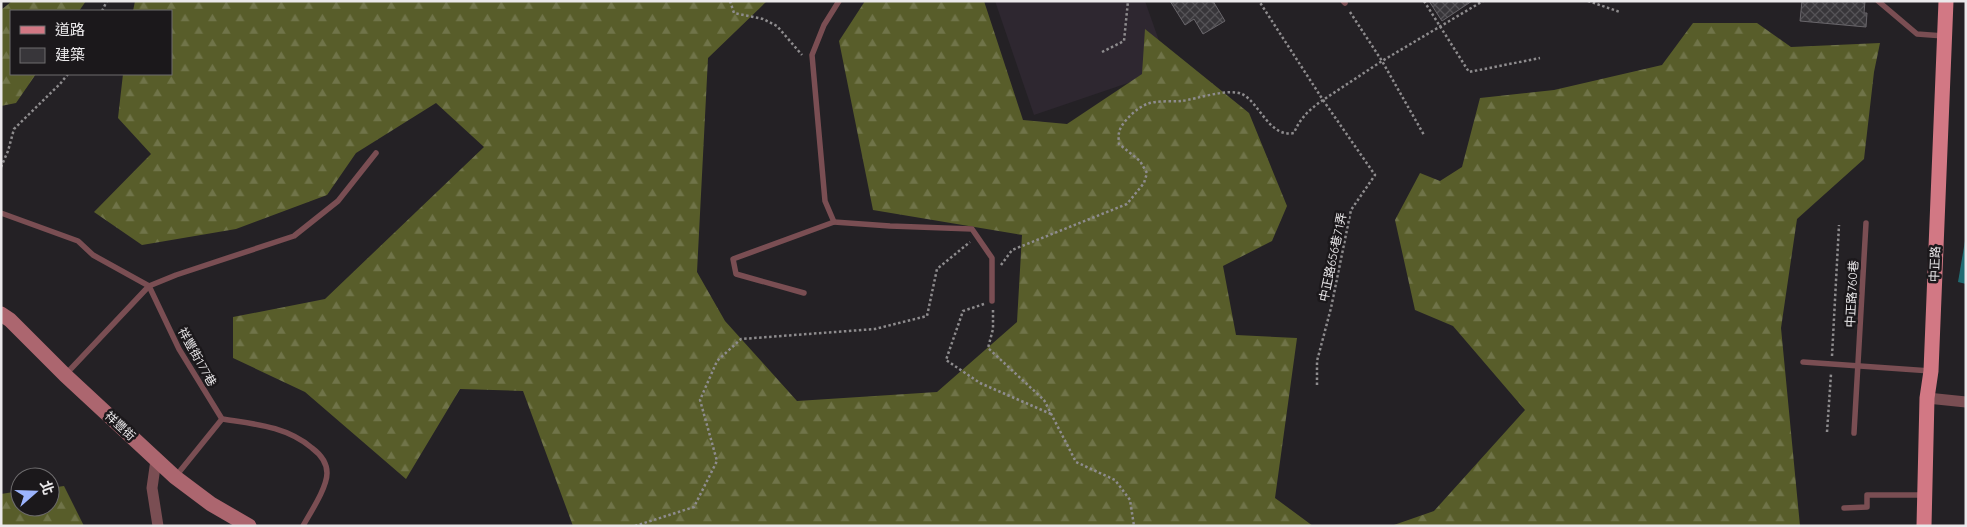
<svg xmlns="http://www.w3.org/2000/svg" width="1967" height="527" font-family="Quicksand,'Noto Sans TC',sans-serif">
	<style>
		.built { fill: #2e2730 }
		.forest { fill: url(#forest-firs) }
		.water { fill: #206c73 }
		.building { fill: url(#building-cross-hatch); stroke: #68656a }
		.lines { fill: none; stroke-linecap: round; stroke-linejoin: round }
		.path { stroke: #8e8c8e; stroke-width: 2.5; stroke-dasharray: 2.5 2.5; stroke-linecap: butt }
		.lane { stroke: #7a4e53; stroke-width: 5.5 }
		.street { stroke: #7a4e53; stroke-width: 11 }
		.secondary { stroke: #ac666f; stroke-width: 15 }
		.primary { stroke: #d27884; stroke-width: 15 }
		.labels { text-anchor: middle; stroke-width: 5; stroke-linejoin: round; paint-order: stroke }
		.street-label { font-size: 12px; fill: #ebe9eb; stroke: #1b181b }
	</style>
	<defs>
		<pattern id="forest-firs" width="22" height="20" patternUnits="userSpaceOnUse" patternTransform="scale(1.25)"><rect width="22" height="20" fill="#585d2a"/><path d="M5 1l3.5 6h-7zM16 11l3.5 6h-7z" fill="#707449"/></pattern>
		<pattern id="building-cross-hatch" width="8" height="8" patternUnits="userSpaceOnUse" patternTransform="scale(1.25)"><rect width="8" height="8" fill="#38363a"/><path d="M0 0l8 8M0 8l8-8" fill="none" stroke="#555357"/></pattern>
	</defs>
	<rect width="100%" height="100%" fill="#242125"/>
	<polygon class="built" points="995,1 1145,1 1169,69 1034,115"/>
	<g class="forest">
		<polygon points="12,1 86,1 79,11 11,11 11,74 36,74 16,103 1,106 1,10"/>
		<polygon points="135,1 767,1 708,58 697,272 725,321 797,401 937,392 1017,322 1022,235 873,210 839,41 865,1 984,1 1023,120 1067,124 1142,74 1145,29 1249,113 1287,206 1272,241 1223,266 1236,335 1297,338 1275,498 1313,526 573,526 523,391 460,389 406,479 305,392 233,358 233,317 325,299 484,147 436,103 356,153 327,195 236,229 142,245 94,212 151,154 118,118 123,74 171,74 171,11 133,11"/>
		<polygon points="1693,23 1757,23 1791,47 1880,43 1874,72 1864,159 1797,219 1781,328 1800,526 1391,526 1434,511 1525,410 1453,326 1415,310 1395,220 1420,173 1440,181 1462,167 1480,98 1554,90 1662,65"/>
		<polygon points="64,486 84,526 1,526 1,494 20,491 20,507 50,507 50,488"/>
	</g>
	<polygon class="water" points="1966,235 1966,284 1958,282"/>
	<g class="building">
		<polygon points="1170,1 1213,1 1225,21 1203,34 1194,19 1185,25"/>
		<polygon points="1429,1 1472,1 1442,21"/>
		<polygon points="1802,1 1865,1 1864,13 1867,13 1866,27 1800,21"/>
	</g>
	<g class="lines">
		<g class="path">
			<polyline points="730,1 734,13 763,19 777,26 802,55"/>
			<polyline points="1424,1 1469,72 1540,58"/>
			<polyline points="1588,1 1620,12"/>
			<polyline points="102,11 107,1"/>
			<polyline points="1350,12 1382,61 1424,135"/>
			<polyline points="1102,52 1124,41 1128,1"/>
			<polyline points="1,167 8,151 14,129 60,84 68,74"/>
			<path d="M1001 265 1012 250 1127 204 1144 183 1147 173 1140 161 1119 144C1119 141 1118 136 1119 133 1120 123 1138 107 1147 104 1157 100 1171 102 1182 101 1196 99 1228 88 1242 94 1260 103 1269 138 1294 133 1300 118 1310 109 1323 100L1259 1"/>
			<polyline points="984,304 963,311 946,360 980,383 1051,414"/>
			<polyline points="993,310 993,329 988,348 1044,400 1076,462 1115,480 1130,500 1134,526"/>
			<polyline points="1832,356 1839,225"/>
			<polyline points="1317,385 1317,361 1331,308 1351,210 1375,175 1323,100 1382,61 1483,1"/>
			<polyline points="1827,432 1831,374"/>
			<polyline points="635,526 694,507 717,461 700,400 717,361 741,339 875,329 927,316 937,269 970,242"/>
		</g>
		<g class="lane">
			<polyline points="1343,1 1345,3"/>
			<polyline points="1878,1 1917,34 1944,36"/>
			<path d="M1 213 78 241 93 255 149 286 179 349 222 419C254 424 286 426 312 448 320 454 327 462 327 473 327 488 310 513 303 526"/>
			<polyline points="834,222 890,226 972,229 992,258 992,301"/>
			<polyline points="804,293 736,274 733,259 834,222 825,201 812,55 824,25 839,1"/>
			<polyline points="1803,362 1931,371"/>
			<polyline points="66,374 149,286 176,275 294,236 338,201 376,153"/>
			<polyline points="1854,433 1866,223"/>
			<polyline points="176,476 222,419"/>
			<polyline points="1844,508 1867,507 1867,495 1923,495"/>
		</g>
		<g class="street">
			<polyline points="1927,398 1966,402"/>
			<polyline points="156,460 152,488 158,526"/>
		</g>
		<polyline class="secondary" points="1,314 10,320 65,375 175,477 211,504 249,526"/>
		<polyline class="primary" points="1924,526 1927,398 1931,371 1946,1"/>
	</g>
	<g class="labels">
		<g class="street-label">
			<text transform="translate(1333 257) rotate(-78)" y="4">中正路656巷71弄</text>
			<text transform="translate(1935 264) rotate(-88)" y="4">中正路</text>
			<text transform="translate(1852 294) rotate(-87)" y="4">中正路760巷</text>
			<text transform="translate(197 357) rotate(61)" y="4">祥豐街177巷</text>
			<text transform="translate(120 426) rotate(43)" y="4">祥豐街</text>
		</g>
	</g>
	<rect width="1967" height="527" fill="none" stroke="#ebe9eb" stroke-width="5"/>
	<rect x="10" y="10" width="162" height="65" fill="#1b181b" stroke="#6e6c6e"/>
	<rect x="20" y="26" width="25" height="8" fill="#d27884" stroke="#6e6c6e"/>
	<text x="55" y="35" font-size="15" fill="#ebe9eb">道路</text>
	<rect x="20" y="48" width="25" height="15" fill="#38363a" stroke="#6e6c6e"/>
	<text x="55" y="60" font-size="15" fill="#ebe9eb">建築</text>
	<g transform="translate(35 492) rotate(70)"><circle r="24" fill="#1b181b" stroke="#6e6c6e"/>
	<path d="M0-4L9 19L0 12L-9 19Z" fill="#9cb4fd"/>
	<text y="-8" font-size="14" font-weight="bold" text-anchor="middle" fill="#ebe9eb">北</text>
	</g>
</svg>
